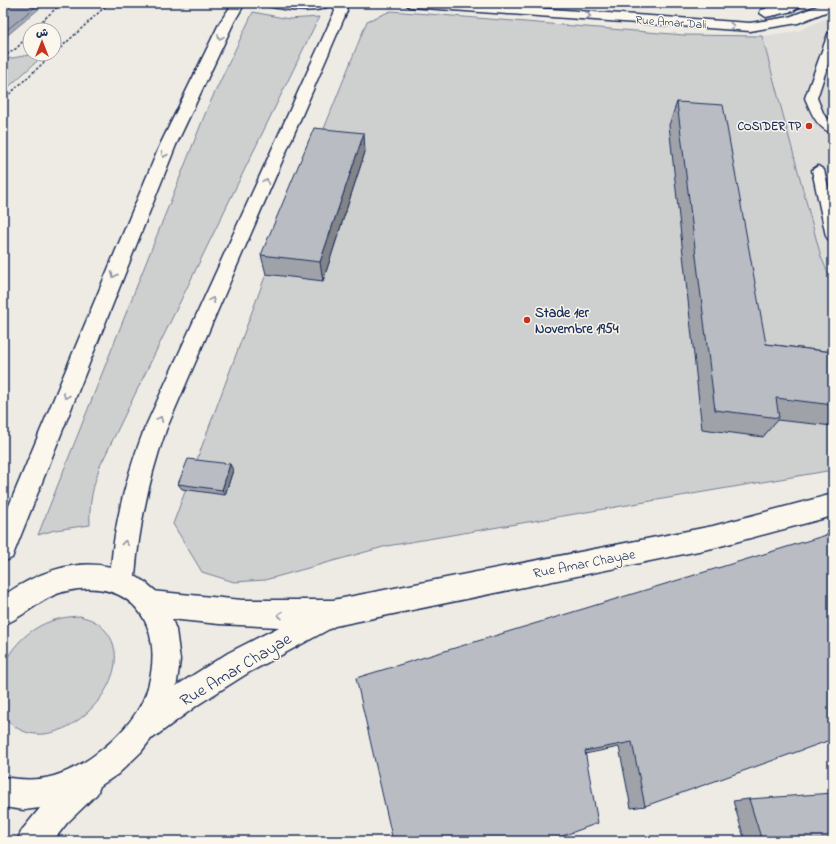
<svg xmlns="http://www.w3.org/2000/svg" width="836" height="844" font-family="'Indie Flower','Playpen Sans Arabic',sans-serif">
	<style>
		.built { fill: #deddda }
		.green { fill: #cecfcf; stroke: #747f96 }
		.water { fill: #a3a8b4; stroke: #6d7892 }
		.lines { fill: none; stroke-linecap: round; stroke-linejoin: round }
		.shore { stroke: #515f80; stroke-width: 1 }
		.service-casing { stroke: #1b2f5e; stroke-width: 3 }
		.minor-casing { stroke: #1b2f5e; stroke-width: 3 }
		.tertiary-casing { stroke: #1b2f5e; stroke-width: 3 }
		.secondary-casing { stroke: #1b2f5e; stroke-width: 3 }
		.path { stroke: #1b2f5e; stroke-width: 1.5; stroke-dasharray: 2.5 2; stroke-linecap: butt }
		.service { fill: #fbf7ec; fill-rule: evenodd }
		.minor { fill: #fbf7ec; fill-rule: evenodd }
		.tertiary { fill: #fbf7ec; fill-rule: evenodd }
		.secondary { fill: #fbf7ec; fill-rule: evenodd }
		.wall { fill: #9fa2a8; stroke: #1b2f5e }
		.shaded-wall { fill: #828488; stroke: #1b2f5e }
		.building { fill: #b9bcc3; stroke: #1b2f5e }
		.oneway { stroke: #8b93a5 }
		.poi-dot { fill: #c8321e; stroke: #fbf7ec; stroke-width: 1.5 }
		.labels { text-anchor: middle; stroke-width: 3; stroke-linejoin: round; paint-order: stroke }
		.far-street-label { font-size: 12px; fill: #1b2f5e; stroke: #fbf7ec }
		.far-poi-label { font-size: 12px; font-weight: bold; fill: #1b2f5e; stroke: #fbf7ec; text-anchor: end }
		.poi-label { font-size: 14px; font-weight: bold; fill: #1b2f5e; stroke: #fbf7ec; text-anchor: start }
		.street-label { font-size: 14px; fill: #1b2f5e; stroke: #fbf7ec }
		.near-street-label { font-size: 17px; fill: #1b2f5e; stroke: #fbf7ec }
	</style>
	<rect width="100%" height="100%" fill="#eeebe4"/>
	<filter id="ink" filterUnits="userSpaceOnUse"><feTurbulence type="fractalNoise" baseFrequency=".025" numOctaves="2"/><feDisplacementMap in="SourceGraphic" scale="8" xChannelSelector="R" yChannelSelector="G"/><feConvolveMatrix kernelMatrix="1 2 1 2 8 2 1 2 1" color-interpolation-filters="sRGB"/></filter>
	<g filter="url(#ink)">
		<polygon class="built" points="833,15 833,284 821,257 762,36 798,31"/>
		<g class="green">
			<polygon points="391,11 684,35 762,36 821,257 833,284 833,470 387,546 265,580 234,582 202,572 173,524 266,274 367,21"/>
			<path d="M253 12 289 19 319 17 100 466C93 486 89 503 90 525L55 530 38 535 207 109Z"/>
			<polygon points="35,54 45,54 3,92 3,63 7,59"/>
			<path d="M80 616C85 618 92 619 97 623 158 666 51 779 3 715 3 700 0 681 3 666 4 661 9 656 11 652 28 628 51 617 80 616Z"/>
		</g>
		<polygon class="water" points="3,3 46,3 3,39"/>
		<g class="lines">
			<polyline class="shore" points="3,33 40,3"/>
			<g class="service-casing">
				<g id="service">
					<path d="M833 31V49L817 98 824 115 833 123V133C817 129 811 112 805 98L828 34Z"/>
					<polygon points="818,166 824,170 833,207 833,241 828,239 826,236 812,170"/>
				</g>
			</g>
			<g class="minor-casing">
				<g id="minor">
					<polygon points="767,3 779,3 777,15 767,15 766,12"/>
					<polygon points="833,494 833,516 713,548 335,626 248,673 199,704 153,738 143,742 133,738 129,728 133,718 179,684 228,653 279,627 219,624 151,617 142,613 138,604 142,595 151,591 242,600 333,600 713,526"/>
				</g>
			</g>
			<g class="tertiary-casing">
				<g id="tertiary">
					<polygon points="404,3 464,3 750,23 789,17 825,3 833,3 833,9 798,23 750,31 410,7"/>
					<polygon points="789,3 805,3 793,11 766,17 760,13 761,10"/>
				</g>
			</g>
			<g class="secondary-casing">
				<g id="secondary">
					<polygon points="233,3 245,3 234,22 176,145 15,550 12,558 3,562 3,520 160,145 220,22"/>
					<path d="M266 3H345L347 11 166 430C149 478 139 526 135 576L145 582 159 594 169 611 176 630 180 660 176 689 160 727 141 752 118 774 100 786 97 794 67 823 53 841H17L22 830 40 808 24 810 3 807V777C20 780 37 781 54 776 91 765 138 725 148 687 165 626 133 577 67 591 42 596 26 616 3 625V596C34 574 73 558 111 567 115 520 127 474 144 430L335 11 332 4C318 15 284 10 268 6Z"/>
				</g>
			</g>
			<g class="path">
				<polyline points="32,30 62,3"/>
				<polyline points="54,54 109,3"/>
				<polyline points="3,57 17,48 30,33"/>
				<polyline points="3,100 53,54"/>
			</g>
			<use href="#service" class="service"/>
			<use href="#minor" class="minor"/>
			<use href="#tertiary" class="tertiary"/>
			<use href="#secondary" class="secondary"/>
		</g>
		<g class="wall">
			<polygon points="677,102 766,344 833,352 833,426 777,420 763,437 702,429 669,125"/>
			<polygon points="365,152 323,281 266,274 261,255"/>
			<polygon points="233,470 225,495 182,489 178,484"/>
			<polygon points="833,533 645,806 631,808 619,747 585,754 393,841"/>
			<polygon points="749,799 833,841 745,841 733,801"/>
		</g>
		<g class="shaded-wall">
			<polygon points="364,133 365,152 323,281 320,262"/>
			<polygon points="230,464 233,470 225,495 222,490"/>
		</g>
		<g class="building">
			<polygon points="677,102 723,105 766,344 833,352 833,405 776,398 779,418 715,410"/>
			<polygon points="314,128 364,133 320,262 261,255"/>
			<polygon points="188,459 230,464 222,490 178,484"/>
			<polygon points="833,533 833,739 645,806 632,742 585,751 598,823 549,841 393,841 356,678"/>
			<polygon points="833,793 833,841 762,841 749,799"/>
		</g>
		<defs><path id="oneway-chevron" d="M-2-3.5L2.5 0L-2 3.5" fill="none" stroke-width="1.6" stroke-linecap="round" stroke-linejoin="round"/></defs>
		<g class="oneway">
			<use href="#oneway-chevron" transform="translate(588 16) rotate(4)"/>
			<use href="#oneway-chevron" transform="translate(732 26) rotate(3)"/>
			<use href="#oneway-chevron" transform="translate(220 37) rotate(115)"/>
			<use href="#oneway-chevron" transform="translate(164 155) rotate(113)"/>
			<use href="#oneway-chevron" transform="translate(266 181) rotate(-66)"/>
			<use href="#oneway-chevron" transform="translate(114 275) rotate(112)"/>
			<use href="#oneway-chevron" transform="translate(212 300) rotate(-66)"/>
			<use href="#oneway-chevron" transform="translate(66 396) rotate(112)"/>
			<use href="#oneway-chevron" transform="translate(160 419) rotate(-66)"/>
			<use href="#oneway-chevron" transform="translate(125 543) rotate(-84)"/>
			<use href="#oneway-chevron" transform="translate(280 615) rotate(-179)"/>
		</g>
	</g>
	<g class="poi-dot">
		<circle cx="809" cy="126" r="4"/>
		<circle cx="527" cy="320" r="4"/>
	</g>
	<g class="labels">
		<g class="far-street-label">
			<text transform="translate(671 22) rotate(4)" y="4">Rue Amar Dali</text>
		</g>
		<g class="far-poi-label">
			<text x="801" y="130">COSIDER TP</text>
		</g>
		<g class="poi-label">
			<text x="535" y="317">Stade 1er<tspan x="535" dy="16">Novembre 1954</tspan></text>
		</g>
		<g class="street-label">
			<text transform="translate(584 563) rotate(-11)" y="5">Rue Amar Chayae</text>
		</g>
		<g class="near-street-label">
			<text transform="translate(235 669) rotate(-31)" y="6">Rue Amar Chayae</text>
		</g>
	</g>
	<rect width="836" height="844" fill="none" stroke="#fbf7ec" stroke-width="16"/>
	<rect x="8" y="8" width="820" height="828" fill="none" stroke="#1b2f5e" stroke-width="1.5" filter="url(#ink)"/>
	<g transform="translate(42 42)"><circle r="19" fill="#fbf7ec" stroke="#a1a7b3"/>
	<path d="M0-3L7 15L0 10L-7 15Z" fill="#c8321e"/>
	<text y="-6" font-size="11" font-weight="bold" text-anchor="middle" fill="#1b2f5e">ش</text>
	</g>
</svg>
